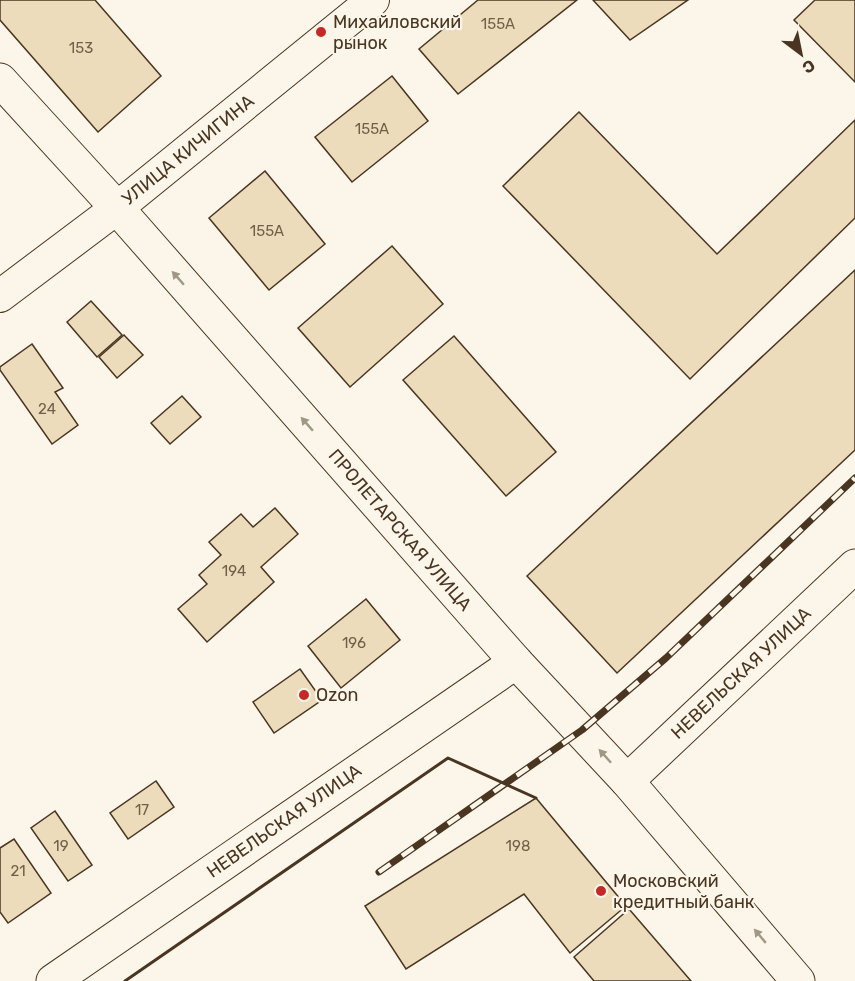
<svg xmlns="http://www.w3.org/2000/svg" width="855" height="981" font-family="Rubik,sans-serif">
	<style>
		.building { fill: #ecdcbc; stroke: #4a3520; stroke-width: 1.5 }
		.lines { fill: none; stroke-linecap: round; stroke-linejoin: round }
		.street-casing { stroke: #4a3520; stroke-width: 34 }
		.secondary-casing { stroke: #4a3520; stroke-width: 35 }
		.street { stroke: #fbf6e9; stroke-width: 32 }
		.secondary { stroke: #fbf6e9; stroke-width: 33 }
		.rail-casing { stroke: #4a3520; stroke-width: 7 }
		.rail { stroke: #fbf6e9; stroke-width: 4.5; stroke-dasharray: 14; stroke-linecap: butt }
		.wall { stroke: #4a3520; stroke-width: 3 }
		.oneway { fill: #a29684 }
		.poi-dot { fill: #c62828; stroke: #fbf6e9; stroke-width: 2 }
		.labels { text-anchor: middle; stroke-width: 4.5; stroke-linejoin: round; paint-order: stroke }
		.number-label { font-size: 15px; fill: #725f47 }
		.poi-label { font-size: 18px; fill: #4a3520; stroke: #fbf6e9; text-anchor: start }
		.street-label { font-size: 18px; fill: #4a3520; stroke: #fbf6e9 }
	</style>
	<rect width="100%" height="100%" fill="#fbf6e9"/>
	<g class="building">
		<polygon points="0,0 95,0 161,76 98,132 0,20"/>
		<polygon points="478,0 577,0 458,94 419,49"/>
		<polygon points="593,0 688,0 630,40"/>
		<polygon points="815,0 855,0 855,82 794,20"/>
		<polygon points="392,76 428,121 352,182 315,137"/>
		<polygon points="579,112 717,254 855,120 855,218 690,379 503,186"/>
		<polygon points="265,171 325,244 269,290 209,218"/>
		<polygon points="392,246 443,304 350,387 298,328"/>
		<polygon points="855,270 855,450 617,673 527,576"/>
		<polygon points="91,301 122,335 97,357 67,322"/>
		<polygon points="124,335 143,355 117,378 99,357"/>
		<polygon points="454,336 556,452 506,496 403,380"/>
		<polygon points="32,344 63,388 55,392 78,425 52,444 0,370 0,367"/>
		<polygon points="182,396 201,417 170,444 151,423"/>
		<polygon points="275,508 298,534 261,567 274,582 207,642 178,609 207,584 199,575 221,555 209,542 241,514 253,527"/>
		<polygon points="366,599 400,640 341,688 308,646"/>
		<polygon points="300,669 322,700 274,733 253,702"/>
		<polygon points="156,781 174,807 128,839 110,813"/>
		<polygon points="536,798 626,906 570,953 524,894 406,969 365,906"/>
		<polygon points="55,811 92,865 68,881 31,828"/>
		<polygon points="14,839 51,893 8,923 0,912 0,848"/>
		<polygon points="629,909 691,981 594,981 574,957"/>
	</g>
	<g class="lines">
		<g class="street-casing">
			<polyline id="street" points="0,296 117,208 373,0"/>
		</g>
		<g class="secondary-casing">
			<g id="secondary">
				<polyline points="0,80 117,208 516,662 627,781 798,981"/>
				<polyline points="627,781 855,566"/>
				<polyline points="53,981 516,662"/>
			</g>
		</g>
		<use href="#street" class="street"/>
		<use href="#secondary" class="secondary"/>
		<g class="rail-casing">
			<polyline id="rail" points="379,872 582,730 666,658 855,478"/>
		</g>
		<use href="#rail" class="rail"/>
		<polyline class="wall" points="125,981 448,758 536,798"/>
	</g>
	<defs><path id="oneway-solid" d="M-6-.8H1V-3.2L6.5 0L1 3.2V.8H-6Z" transform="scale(1.5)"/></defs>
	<g class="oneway">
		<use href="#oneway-solid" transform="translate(178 278) rotate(-131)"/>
		<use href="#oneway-solid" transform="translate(307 424) rotate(-131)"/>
		<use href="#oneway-solid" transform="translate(605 756) rotate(-132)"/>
		<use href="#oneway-solid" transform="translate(760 936) rotate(-130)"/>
	</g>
	<g class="poi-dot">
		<circle cx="321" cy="32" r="6"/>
		<circle cx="304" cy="695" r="6"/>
		<circle cx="601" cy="891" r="6"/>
	</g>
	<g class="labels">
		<g class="number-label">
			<text x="498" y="29">155А</text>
			<text x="81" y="53">153</text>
			<text x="372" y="134">155А</text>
			<text x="267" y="236">155А</text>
			<text x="47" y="414">24</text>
			<text x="234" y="576">194</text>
			<text x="354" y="648">196</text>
			<text x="142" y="815">17</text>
			<text x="61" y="851">19</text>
			<text x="518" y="851">198</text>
			<text x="18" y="876">21</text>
		</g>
		<g class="poi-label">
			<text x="333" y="28">Михайловский<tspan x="333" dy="21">рынок</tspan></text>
			<text x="316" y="701">Ozon</text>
			<text x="613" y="887">Московский<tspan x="613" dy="21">кредитный банк</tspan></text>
		</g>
		<g class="street-label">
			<text transform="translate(188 150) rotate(-39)" y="6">УЛИЦА КИЧИГИНА</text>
			<text transform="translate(400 530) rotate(49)" y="6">ПРОЛЕТАРСКАЯ УЛИЦА</text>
			<text transform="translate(741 673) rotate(-43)" y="6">НЕВЕЛЬСКАЯ УЛИЦА</text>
			<text transform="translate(284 821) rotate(-35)" y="6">НЕВЕЛЬСКАЯ УЛИЦА</text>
		</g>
	</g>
	<g transform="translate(801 54) rotate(148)" stroke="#fbf6e9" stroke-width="4.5" paint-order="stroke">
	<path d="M0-4.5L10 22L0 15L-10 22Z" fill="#4a3520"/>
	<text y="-9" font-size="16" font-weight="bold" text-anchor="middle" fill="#4a3520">С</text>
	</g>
</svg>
